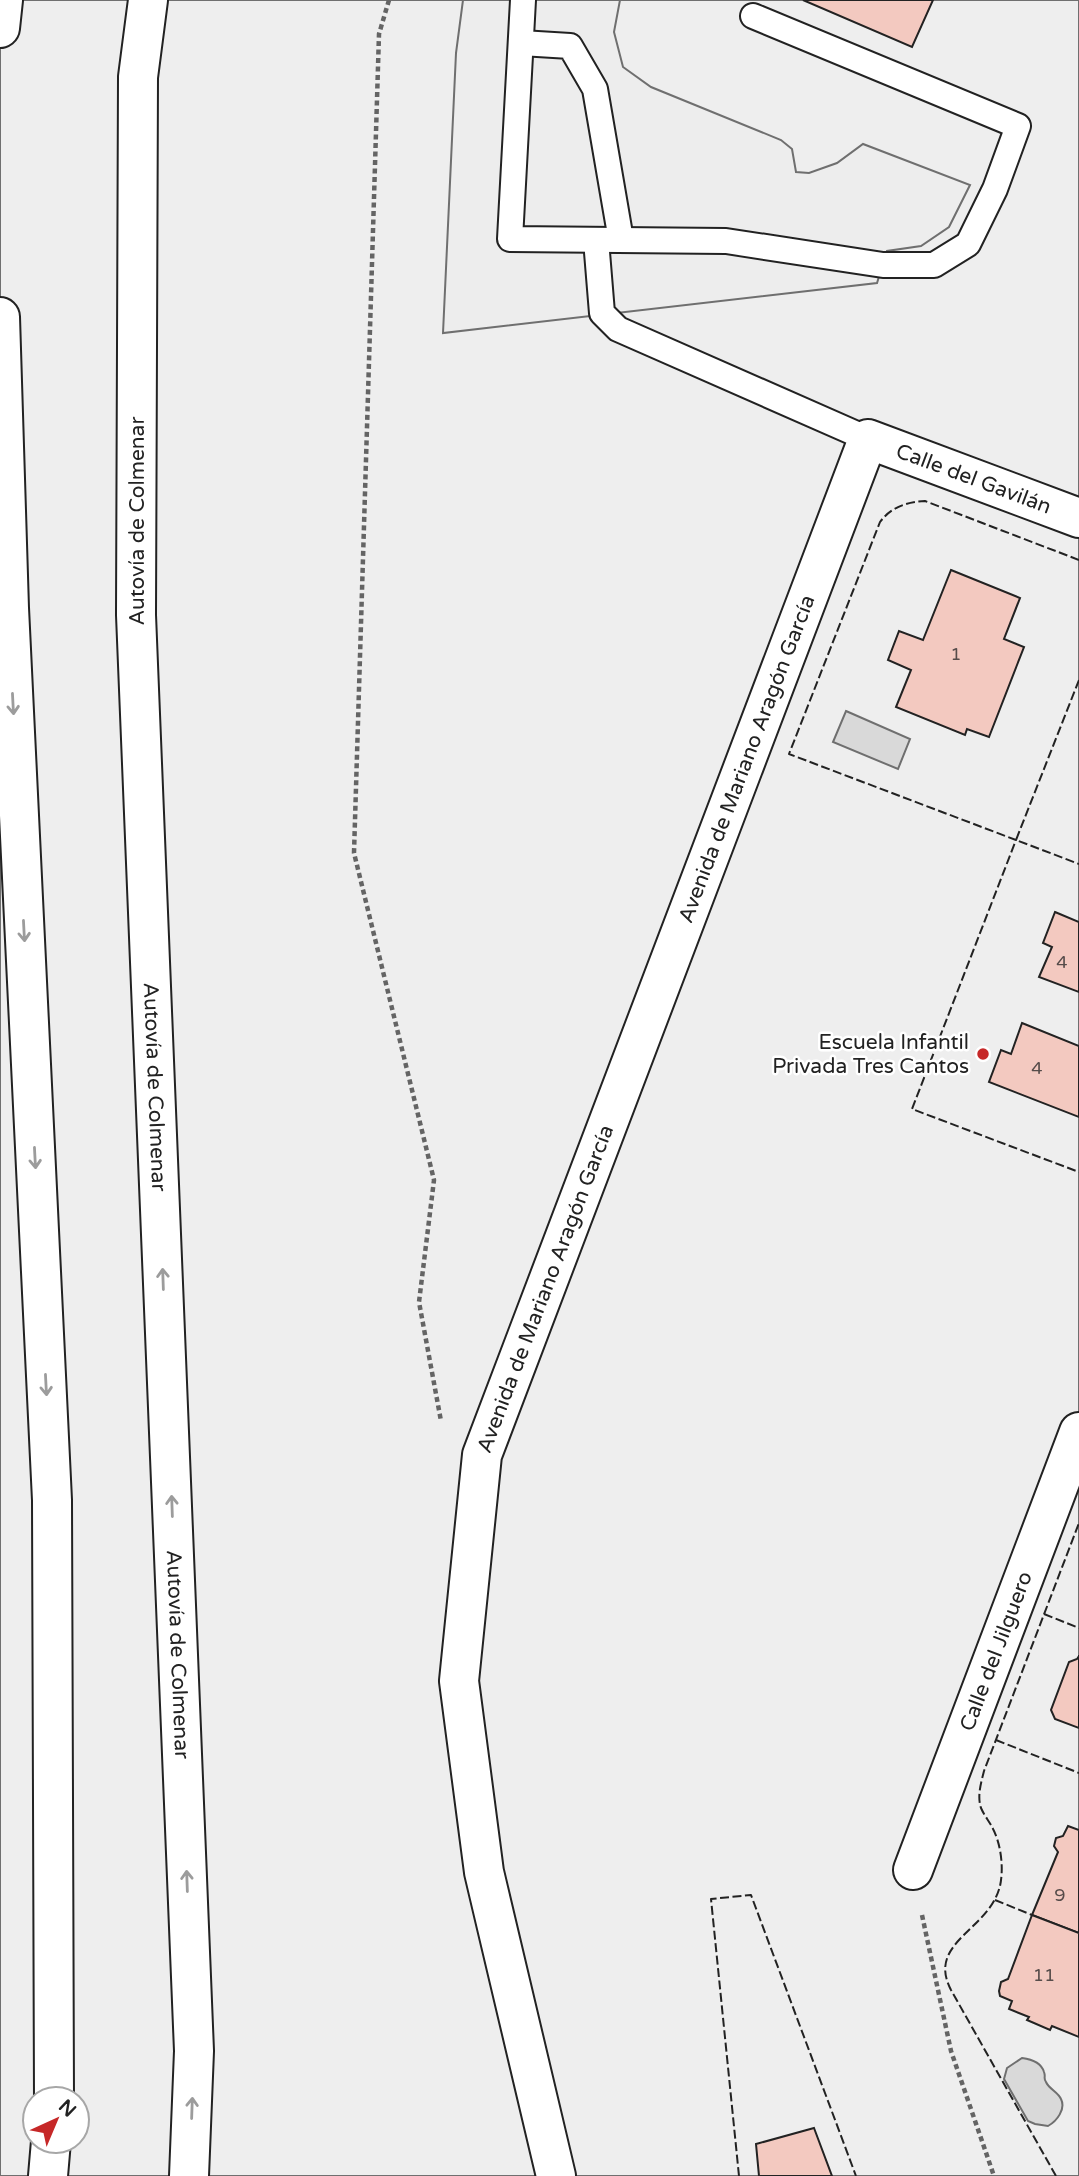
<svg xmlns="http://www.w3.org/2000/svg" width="1079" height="2176" font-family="'Varela Round',sans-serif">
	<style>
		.green { fill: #eee; stroke: #6f6f6f; stroke-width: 2; fill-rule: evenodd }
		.parking { fill: #ededed; stroke: #6f6f6f; stroke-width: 2 }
		.water { fill: #d9d9d9; stroke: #6f6f6f; stroke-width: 2 }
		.building { fill: #f3c9c0; stroke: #222; stroke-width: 2 }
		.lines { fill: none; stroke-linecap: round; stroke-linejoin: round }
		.service-casing { stroke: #222; stroke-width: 28 }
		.minor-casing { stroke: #222; stroke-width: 42 }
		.motorway-casing { stroke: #222; stroke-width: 42 }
		.path { stroke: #646464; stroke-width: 4.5; stroke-dasharray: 5 3.5; stroke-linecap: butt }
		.service { stroke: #fff; stroke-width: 24 }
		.minor { stroke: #fff; stroke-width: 38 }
		.motorway { stroke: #fff; stroke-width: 38 }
		.fence { stroke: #222; stroke-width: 2; stroke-dasharray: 9 3.5; stroke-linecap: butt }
		.oneway { stroke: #9c9c9c }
		.poi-dot { fill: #c62828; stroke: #fff; stroke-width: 2.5 }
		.labels { text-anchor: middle; stroke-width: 5; stroke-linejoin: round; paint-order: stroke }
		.number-label { font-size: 18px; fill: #564c4a }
		.street-label { font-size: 21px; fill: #222; stroke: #fff }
		.poi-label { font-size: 21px; fill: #222; stroke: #fff; text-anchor: end }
	</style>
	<rect width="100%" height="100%" fill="#fff"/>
	<path class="green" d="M0 0H1079V2176H0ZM35 2099H77V2141H35Z"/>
	<polygon class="parking" points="463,0 620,0 614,32 623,67 651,87 781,140 792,149 796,172 809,173 837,163 863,144 970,185 949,227 921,246 887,251 877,283 443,333 456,53"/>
	<g class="water">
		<polygon points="846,711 910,739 898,769 833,742"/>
		<path d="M1022 2058C1030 2059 1041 2062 1044 2072 1046 2077 1043 2078 1046 2082 1049 2089 1058 2092 1061 2099 1066 2109 1057 2121 1048 2126L1035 2124 1028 2121 1004 2079 1007 2068Z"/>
	</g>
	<g class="building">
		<polygon points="803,0 933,0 912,47"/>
		<polygon points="951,570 1020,598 1004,639 1024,647 989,737 967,729 965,735 896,707 911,670 888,660 899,631 923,640"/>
		<polygon points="1055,912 1079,922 1079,992 1039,977 1052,947 1043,943"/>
		<polygon points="1022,1023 1079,1046 1079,1117 989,1082 1001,1050 1011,1054"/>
		<polygon points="1079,1656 1079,1655 1079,1728 1055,1719 1051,1710 1069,1662 1077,1659"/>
		<polygon points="1068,1826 1079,1830 1079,1933 1032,1915 1058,1852 1054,1846 1056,1838 1063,1836"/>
		<polygon points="1032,1915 1079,1933 1079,2037 1052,2026 1050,2030 1027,2020 1029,2017 1009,2009 1012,2001 1000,1996 999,1991 1001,1982 1008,1979"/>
		<polygon points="814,2128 832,2176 759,2176 756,2144"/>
	</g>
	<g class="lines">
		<g class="service-casing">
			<g id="service">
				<polyline points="523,0 510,239 726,241 883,265 934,265 968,244 995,189 1018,126 753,16"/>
				<polyline points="521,43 570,46 595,89 621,240"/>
				<polyline points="596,240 602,313 618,329 868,439"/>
			</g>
		</g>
		<g class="minor-casing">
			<g id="minor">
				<path id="s1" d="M913 1870 1079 1432"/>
				<path id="s2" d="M556 2176 484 1872 459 1681 482 1455 868 439 1079 518"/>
			</g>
		</g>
		<g class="motorway-casing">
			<g id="motorway">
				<path id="s3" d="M148 0 138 77 136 615 194 2051 189 2176"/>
				<polyline points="0,28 3,0"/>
				<polyline points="0,317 9,608 52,1500 54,2099"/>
				<polyline points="48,2176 51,2141"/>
			</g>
		</g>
		<g class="path">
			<polyline points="389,0 379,34 354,853 434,1180 419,1302 441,1421"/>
			<polyline points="922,1915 951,2051 994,2176"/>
		</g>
		<use href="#service" class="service"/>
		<use href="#minor" class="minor"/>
		<use href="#motorway" class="motorway"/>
		<g class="fence">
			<path d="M1079 560 925 501C907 502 891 507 880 522L789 754 1016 840 912 1109 1079 1172"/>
			<polyline points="1079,680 1016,840 1079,864"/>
			<polyline points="1044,1614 1079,1628"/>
			<polyline points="996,1740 1079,1773"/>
			<polyline points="995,1900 1032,1915"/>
			<polyline points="739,2176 711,1899 751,1895 856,2176"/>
			<path d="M1056 2176 951 1990C926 1942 989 1931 1000 1886 1004 1868 1001 1843 992 1827 989 1821 984 1815 981 1808 977 1796 981 1783 984 1771L1079 1523"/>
		</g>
	</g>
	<defs><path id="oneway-shaft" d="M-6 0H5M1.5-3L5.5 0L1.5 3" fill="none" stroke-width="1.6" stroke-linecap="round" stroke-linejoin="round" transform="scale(1.75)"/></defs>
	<g class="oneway">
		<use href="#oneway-shaft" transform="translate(13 704) rotate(87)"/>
		<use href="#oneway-shaft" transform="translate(24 931) rotate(87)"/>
		<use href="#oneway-shaft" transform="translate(35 1158) rotate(87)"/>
		<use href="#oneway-shaft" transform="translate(163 1279) rotate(-92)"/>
		<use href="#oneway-shaft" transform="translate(46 1385) rotate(87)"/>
		<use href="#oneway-shaft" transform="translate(172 1506) rotate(-92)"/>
		<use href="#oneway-shaft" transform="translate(187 1881) rotate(-92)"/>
		<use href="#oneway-shaft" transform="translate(192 2108) rotate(-88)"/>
	</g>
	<circle class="poi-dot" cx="983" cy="1054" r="7"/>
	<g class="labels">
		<g class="number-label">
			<text x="956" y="660">1</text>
			<text x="1062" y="968">4</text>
			<text x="1037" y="1074">4</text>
			<text x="1060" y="1901">9</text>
			<text x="1044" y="1981">11</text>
		</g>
		<g class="street-label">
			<text dy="7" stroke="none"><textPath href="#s2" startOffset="1932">Calle del Gavilán</textPath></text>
			<text transform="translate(137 521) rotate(-90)" y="7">Autovía de Colmenar</text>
			<text dy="7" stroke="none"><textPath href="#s2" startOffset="1477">Avenida de Mariano Aragón García</textPath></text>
			<text dy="7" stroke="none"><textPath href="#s3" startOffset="1088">Autovía de Colmenar</textPath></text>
			<text dy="7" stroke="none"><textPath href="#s2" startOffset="910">Avenida de Mariano Aragón García</textPath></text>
			<text dy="7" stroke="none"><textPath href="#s1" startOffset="234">Calle del Jilguero</textPath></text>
			<text dy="7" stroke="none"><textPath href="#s3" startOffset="1656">Autovía de Colmenar</textPath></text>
		</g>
		<g class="poi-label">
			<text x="969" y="1049">Escuela Infantil<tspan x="969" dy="24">Privada Tres Cantos</tspan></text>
		</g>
	</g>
	<g transform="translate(56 2120) rotate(44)"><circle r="33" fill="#ffffff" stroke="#a7a7a7" stroke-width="2"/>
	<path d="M0-5L12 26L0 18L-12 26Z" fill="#c62828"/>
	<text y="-10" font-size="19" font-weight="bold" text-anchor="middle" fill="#222222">N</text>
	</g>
</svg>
